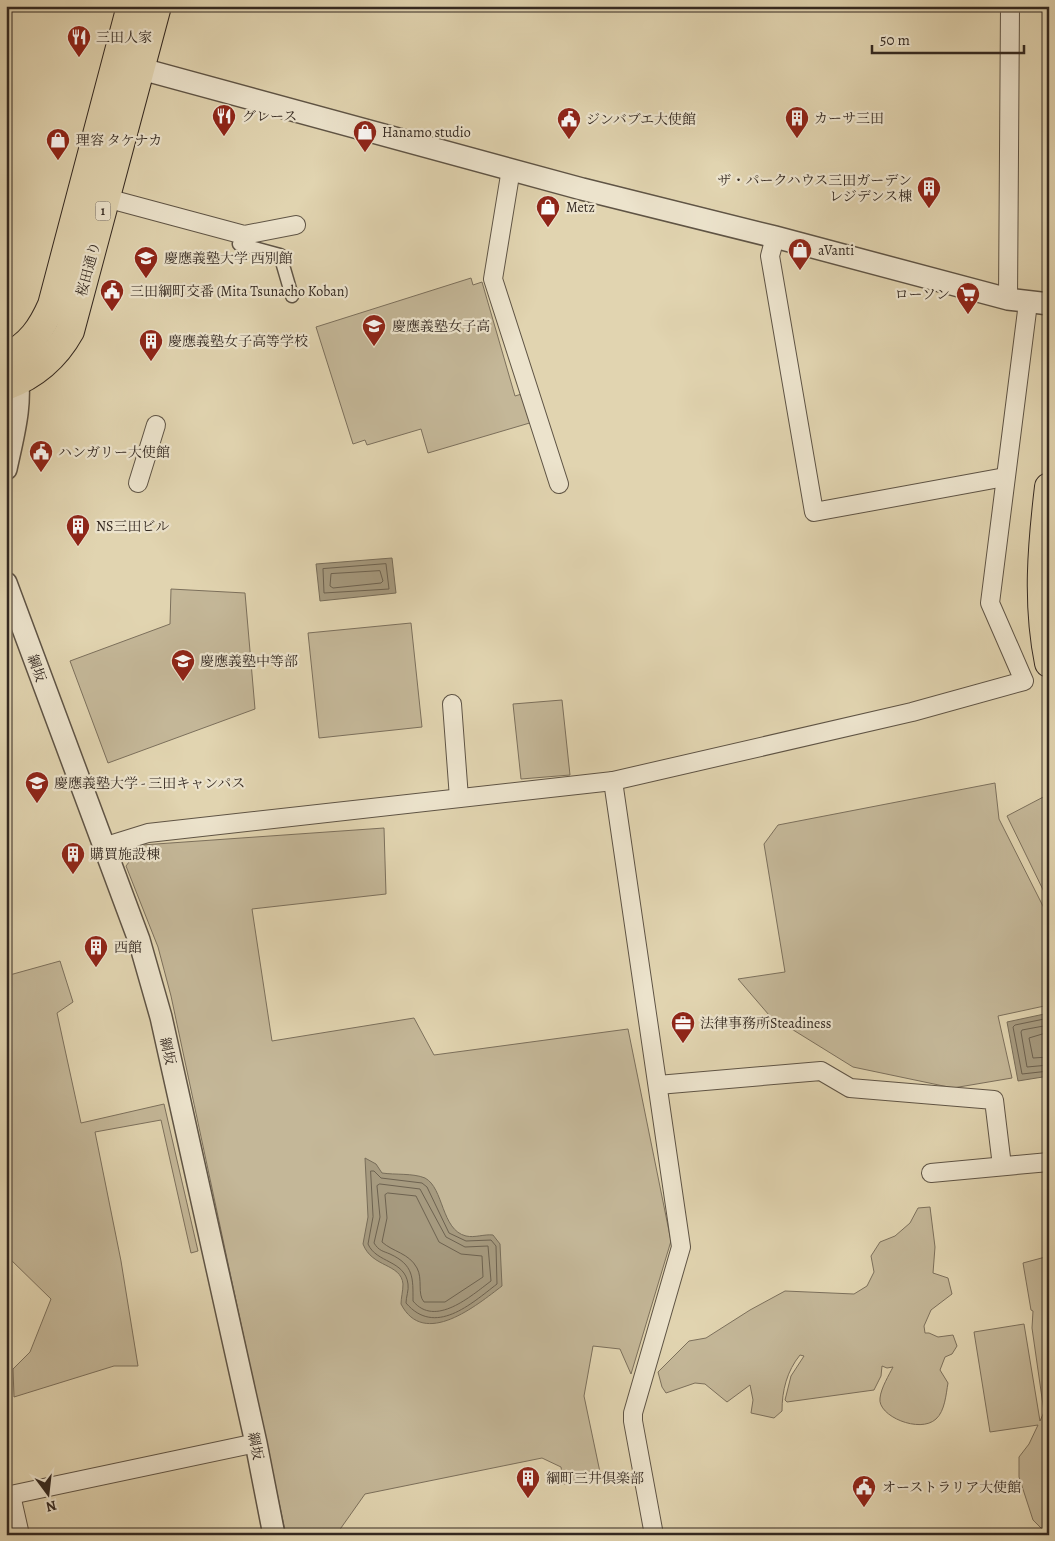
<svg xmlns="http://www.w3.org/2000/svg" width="1055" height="1541" font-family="Alegreya,'Noto Serif JP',serif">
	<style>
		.green { fill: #c4b798; stroke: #7c705c }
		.water { fill: #a69a7f; stroke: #786d59 }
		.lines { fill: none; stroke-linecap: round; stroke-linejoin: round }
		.shore { stroke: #6d6250; stroke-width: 1 }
		.pedestrian-casing { stroke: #5f5445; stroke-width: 15 }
		.minor-casing { stroke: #5f5445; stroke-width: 20 }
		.tertiary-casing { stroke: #5f5445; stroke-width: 24 }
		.trunk-casing { stroke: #342921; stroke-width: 30 }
		.motorway-casing { stroke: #342921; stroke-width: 30 }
		.pedestrian { stroke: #ece3cc; stroke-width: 12 }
		.minor { stroke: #ece3cc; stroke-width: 18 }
		.tertiary { stroke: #ece3cc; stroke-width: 21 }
		.trunk { stroke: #e1d4b0; stroke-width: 28 }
		.motorway { stroke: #e1d4b0; stroke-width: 28 }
		.labels { text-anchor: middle; stroke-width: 4.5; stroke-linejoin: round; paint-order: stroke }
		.shield { fill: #ece3cc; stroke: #6b6154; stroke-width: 1 }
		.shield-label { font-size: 12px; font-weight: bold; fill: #342921 }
		.poi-label { font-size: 14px; fill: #342921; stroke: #ece3cc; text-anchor: start }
		.street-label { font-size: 14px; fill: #342921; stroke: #ece3cc }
	</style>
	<rect width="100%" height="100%" fill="#e1d4b0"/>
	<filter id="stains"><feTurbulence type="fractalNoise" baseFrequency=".004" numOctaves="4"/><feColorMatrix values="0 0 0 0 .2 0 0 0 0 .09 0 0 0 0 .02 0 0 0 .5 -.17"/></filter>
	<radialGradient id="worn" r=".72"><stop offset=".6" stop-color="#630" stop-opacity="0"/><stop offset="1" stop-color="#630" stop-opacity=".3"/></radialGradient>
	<g class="green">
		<polygon points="471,278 473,285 482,282 515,396 525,393 533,422 428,453 421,429 367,445 365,440 353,444 316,327"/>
		<polygon points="171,589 245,593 255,709 108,763 70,661 170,624"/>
		<polygon points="411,623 422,727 319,738 308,633"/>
		<polygon points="562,700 570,775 521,779 513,704"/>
		<polygon points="995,783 999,819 1049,918 1049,1005 998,1016 1012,1078 953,1088 853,1067 769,1015 738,979 785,972 764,844 778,825"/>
		<polygon points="1049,794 1049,902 1007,816"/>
		<polygon points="384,828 386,894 252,909 272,1041 414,1018 434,1055 628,1029 671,1241 631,1374 620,1349 593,1346 584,1396 601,1477 564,1484 561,1467 542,1458 365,1494 336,1535 286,1535 171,996 158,947 126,866 142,845"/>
		<polygon points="60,961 73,1002 57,1013 81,1123 164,1104 198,1251 191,1253 161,1120 95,1132 121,1261 138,1366 114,1366 14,1397 13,1369 30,1352 51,1299 8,1257 6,976"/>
		<path d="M930 1207 935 1247 933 1273 948 1278 952 1294 931 1310 924 1326 925 1333H929L938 1337 953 1335 957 1346 952 1354 945 1357 940 1370 948 1383C946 1394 945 1411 936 1419 920 1434 877 1416 880 1398 881 1388 889 1375 893 1367L887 1368 882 1366 881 1376 874 1390 787 1402 785 1400 791 1376 804 1356 800 1355C787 1371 782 1390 782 1411L774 1418 751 1413 753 1400 750 1385 727 1402 705 1384 695 1383 666 1393 662 1387 658 1372 689 1341 706 1338 750 1310 785 1291 854 1294 867 1286 874 1272 871 1256 880 1242 895 1236 910 1223 918 1208Z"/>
		<polygon points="1049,1256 1049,1522 1044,1531 1033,1520 1019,1477 1019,1457 1029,1444 1038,1425 990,1432 974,1332 1024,1324 1040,1421 1044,1412 1032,1328 1033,1311 1031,1310 1023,1263"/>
	</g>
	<g class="water">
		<polygon points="392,558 396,593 320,601 316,564"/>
		<polygon points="1049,1013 1049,1076 1018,1081 1007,1022"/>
		<path d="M365 1158 376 1164 382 1173C395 1175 413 1173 425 1178 444 1188 441 1230 466 1236 475 1238 484 1234 493 1235L500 1244 502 1286C477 1305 424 1349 401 1304 401 1298 403 1291 403 1284 401 1263 372 1268 363 1244L368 1217Z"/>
	</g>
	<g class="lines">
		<g class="shore">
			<polygon points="386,564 389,589 324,593 323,569"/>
			<polygon points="380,571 383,581 381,583 333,588 330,586 331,574"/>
			<polyline points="1049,1018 1015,1025 1013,1027 1022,1074 1049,1071"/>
			<polyline points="1049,1025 1022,1030 1021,1032 1027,1067 1049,1065"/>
			<polyline points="1049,1032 1029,1038 1033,1058 1049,1057"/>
			<path d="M371 1171H374L381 1178 422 1183 427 1187 449 1233 466 1241 491 1240 496 1246 497 1284C471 1304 435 1337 406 1303 406 1297 409 1290 408 1284 405 1260 376 1263 368 1244L373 1217Z"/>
			<path d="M380 1184 420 1189 446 1237 465 1247 488 1246 491 1281C471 1296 435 1328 413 1301 413 1278 414 1265 390 1254 383 1251 379 1251 374 1243L380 1217 377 1186Z"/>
			<path d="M388 1193 416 1196 439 1242 461 1254 482 1256 483 1277 445 1302H424C417 1294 423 1279 417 1268 409 1253 393 1252 382 1242L387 1218 385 1195Z"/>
		</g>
		<g class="pedestrian-casing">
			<polyline id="pedestrian" points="239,244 280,255 292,296"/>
		</g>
		<g class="minor-casing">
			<g id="minor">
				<polyline points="511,169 493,279 559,484"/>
				<polyline points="106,198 244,235 296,225"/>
				<polyline points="775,237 770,256 814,512 1005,477"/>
				<polyline points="1008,299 1010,6"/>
				<polyline points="138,483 156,425"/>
				<polyline points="452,704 459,798"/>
				<polyline points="613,781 681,1247 633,1413 633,1421 654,1535"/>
				<polyline points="103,847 148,833 613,781 912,712 1024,681 990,603 1028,303"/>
				<polyline points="658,1085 821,1071 850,1088 994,1100 1002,1166"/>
				<polyline points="931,1173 1049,1162"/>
				<polyline points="11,1495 20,1535"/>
				<polyline points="6,1496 256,1443"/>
			</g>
		</g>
		<g class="tertiary-casing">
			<g id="tertiary">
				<polyline points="127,65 582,189 775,237 1008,299 1049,304"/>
				<path d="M6 469C13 436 23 402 16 368"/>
				<polyline points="6,583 139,940 161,1017 256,1443 274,1535"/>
			</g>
		</g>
		<g class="trunk-casing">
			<g id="trunk">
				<path d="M6 357C30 346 42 328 52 305L131 6"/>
				<path d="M6 386C35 375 55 358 70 331L157 6"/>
			</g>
		</g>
		<g class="motorway-casing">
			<path id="motorway" d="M1049 487C1042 546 1037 604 1049 663"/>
		</g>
		<use href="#pedestrian" class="pedestrian"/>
		<use href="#minor" class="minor"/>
		<use href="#tertiary" class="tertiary"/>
		<use href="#trunk" class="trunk"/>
		<use href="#motorway" class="motorway"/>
	</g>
	<defs>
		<g id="restaurant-pin" transform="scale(1.25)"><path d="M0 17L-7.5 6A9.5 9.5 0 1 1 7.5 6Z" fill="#8f2418" stroke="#ece3cc"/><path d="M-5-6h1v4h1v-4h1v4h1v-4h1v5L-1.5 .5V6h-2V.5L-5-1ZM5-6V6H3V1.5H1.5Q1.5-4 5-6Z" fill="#fff"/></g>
		<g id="building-pin" transform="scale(1.25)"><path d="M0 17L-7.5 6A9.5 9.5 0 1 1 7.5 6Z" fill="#8f2418" stroke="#ece3cc"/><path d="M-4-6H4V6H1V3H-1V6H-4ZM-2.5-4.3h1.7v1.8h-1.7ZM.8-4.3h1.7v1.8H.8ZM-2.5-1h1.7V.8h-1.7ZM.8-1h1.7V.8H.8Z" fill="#fff"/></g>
		<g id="civic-pin" transform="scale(1.25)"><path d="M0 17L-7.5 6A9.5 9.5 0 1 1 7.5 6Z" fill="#8f2418" stroke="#ece3cc"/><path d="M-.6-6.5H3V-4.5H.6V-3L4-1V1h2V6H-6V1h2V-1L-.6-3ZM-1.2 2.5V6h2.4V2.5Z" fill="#fff"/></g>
		<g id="shop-pin" transform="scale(1.25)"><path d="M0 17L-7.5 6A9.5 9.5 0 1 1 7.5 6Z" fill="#8f2418" stroke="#ece3cc"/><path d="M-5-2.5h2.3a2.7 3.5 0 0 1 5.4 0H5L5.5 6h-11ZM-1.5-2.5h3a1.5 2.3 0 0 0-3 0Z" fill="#fff"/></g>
		<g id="university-pin" transform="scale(1.25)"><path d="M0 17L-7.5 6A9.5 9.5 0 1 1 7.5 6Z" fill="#8f2418" stroke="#ece3cc"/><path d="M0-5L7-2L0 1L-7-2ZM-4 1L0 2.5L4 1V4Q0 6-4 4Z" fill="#fff"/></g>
		<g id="supermarket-pin" transform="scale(1.25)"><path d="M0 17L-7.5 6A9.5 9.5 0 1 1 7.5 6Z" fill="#8f2418" stroke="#ece3cc"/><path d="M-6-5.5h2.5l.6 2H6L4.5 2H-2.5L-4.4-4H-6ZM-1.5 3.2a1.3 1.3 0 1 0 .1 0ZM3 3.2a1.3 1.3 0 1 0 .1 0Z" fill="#fff"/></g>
		<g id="school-pin" transform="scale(1.25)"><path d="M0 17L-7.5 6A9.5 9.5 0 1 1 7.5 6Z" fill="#8f2418" stroke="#ece3cc"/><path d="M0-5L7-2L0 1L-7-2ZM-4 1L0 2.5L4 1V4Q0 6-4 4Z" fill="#fff"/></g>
		<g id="office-pin" transform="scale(1.25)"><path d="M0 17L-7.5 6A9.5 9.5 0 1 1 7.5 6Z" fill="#8f2418" stroke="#ece3cc"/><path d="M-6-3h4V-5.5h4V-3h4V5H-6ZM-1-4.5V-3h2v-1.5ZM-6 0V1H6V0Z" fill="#fff"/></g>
	</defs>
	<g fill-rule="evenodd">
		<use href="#restaurant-pin" x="79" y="37"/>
		<use href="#restaurant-pin" x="224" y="116"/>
		<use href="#building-pin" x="797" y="118"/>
		<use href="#civic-pin" x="569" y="119"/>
		<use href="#shop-pin" x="365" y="132"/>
		<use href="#shop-pin" x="58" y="140"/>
		<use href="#building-pin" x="929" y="188"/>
		<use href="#shop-pin" x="548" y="207"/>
		<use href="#shop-pin" x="800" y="250"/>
		<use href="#university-pin" x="146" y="258"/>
		<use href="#civic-pin" x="112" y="291"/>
		<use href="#supermarket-pin" x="968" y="294"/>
		<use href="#school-pin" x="374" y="326"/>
		<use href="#building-pin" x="151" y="341"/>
		<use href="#civic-pin" x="41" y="452"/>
		<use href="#building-pin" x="78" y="526"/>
		<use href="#school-pin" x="183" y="661"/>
		<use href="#university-pin" x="37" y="783"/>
		<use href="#building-pin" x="73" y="854"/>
		<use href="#building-pin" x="96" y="947"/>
		<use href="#office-pin" x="683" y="1023"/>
		<use href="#building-pin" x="528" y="1478"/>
		<use href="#civic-pin" x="864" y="1487"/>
	</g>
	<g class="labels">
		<rect class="shield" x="95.5" y="201.5" width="15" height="19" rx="4"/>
		<g class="shield-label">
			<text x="103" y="215">1</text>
		</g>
		<g class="poi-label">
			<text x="96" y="42">三田人家</text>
			<text x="242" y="121">グレース</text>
			<text x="814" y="123">カーサ三田</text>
			<text x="586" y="124">ジンバブエ大使館</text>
			<text x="382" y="137">Hanamo studio</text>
			<text x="76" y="145">理容 タケナカ</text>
			<text x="912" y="185" text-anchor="end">ザ・パークハウス三田ガーデン<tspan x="912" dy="16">レジデンス棟</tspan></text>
			<text x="566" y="212">Metz</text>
			<text x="818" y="255">aVanti</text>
			<text x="164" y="263">慶應義塾大学 西別館</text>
			<text x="130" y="296">三田綱町交番 (Mita Tsunacho Koban)</text>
			<text x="950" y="299" text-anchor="end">ローソン</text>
			<text x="392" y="331">慶應義塾女子高</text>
			<text x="168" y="346">慶應義塾女子高等学校</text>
			<text x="58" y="457">ハンガリー大使館</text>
			<text x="96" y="531">NS三田ビル</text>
			<text x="200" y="666">慶應義塾中等部</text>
			<text x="54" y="788">慶應義塾大学 - 三田キャンパス</text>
			<text x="90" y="859">購買施設棟</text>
			<text x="114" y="952">西館</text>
			<text x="700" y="1028">法律事務所Steadiness</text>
			<text x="546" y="1483">綱町三井倶楽部</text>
			<text x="882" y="1492">オーストラリア大使館</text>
		</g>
		<g class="street-label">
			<text transform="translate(88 269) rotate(-75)" y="5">桜田通り</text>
			<text transform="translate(37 668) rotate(70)" y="5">綱坂</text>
			<text transform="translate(168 1051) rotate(77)" y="5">綱坂</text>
			<text transform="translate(256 1446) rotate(78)" y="5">綱坂</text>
		</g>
	</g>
	<rect width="1055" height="1541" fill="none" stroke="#e1d4b0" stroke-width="25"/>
	<rect x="8" y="8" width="1040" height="1526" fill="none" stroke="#342921" stroke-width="2.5"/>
	<rect x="12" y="12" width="1030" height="1516" fill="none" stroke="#342921"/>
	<g transform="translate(48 1494) rotate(165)" stroke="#ece3cc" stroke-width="4" paint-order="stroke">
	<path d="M0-4L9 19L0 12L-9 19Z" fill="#342921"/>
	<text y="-8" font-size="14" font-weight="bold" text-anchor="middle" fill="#342921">N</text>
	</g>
	<path d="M872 45v8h152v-8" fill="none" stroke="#342921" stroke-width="2.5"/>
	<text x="880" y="45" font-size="15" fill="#342921" stroke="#ece3cc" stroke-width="4" paint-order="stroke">50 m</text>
	<rect width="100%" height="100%" filter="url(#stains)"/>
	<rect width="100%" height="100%" fill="url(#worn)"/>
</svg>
